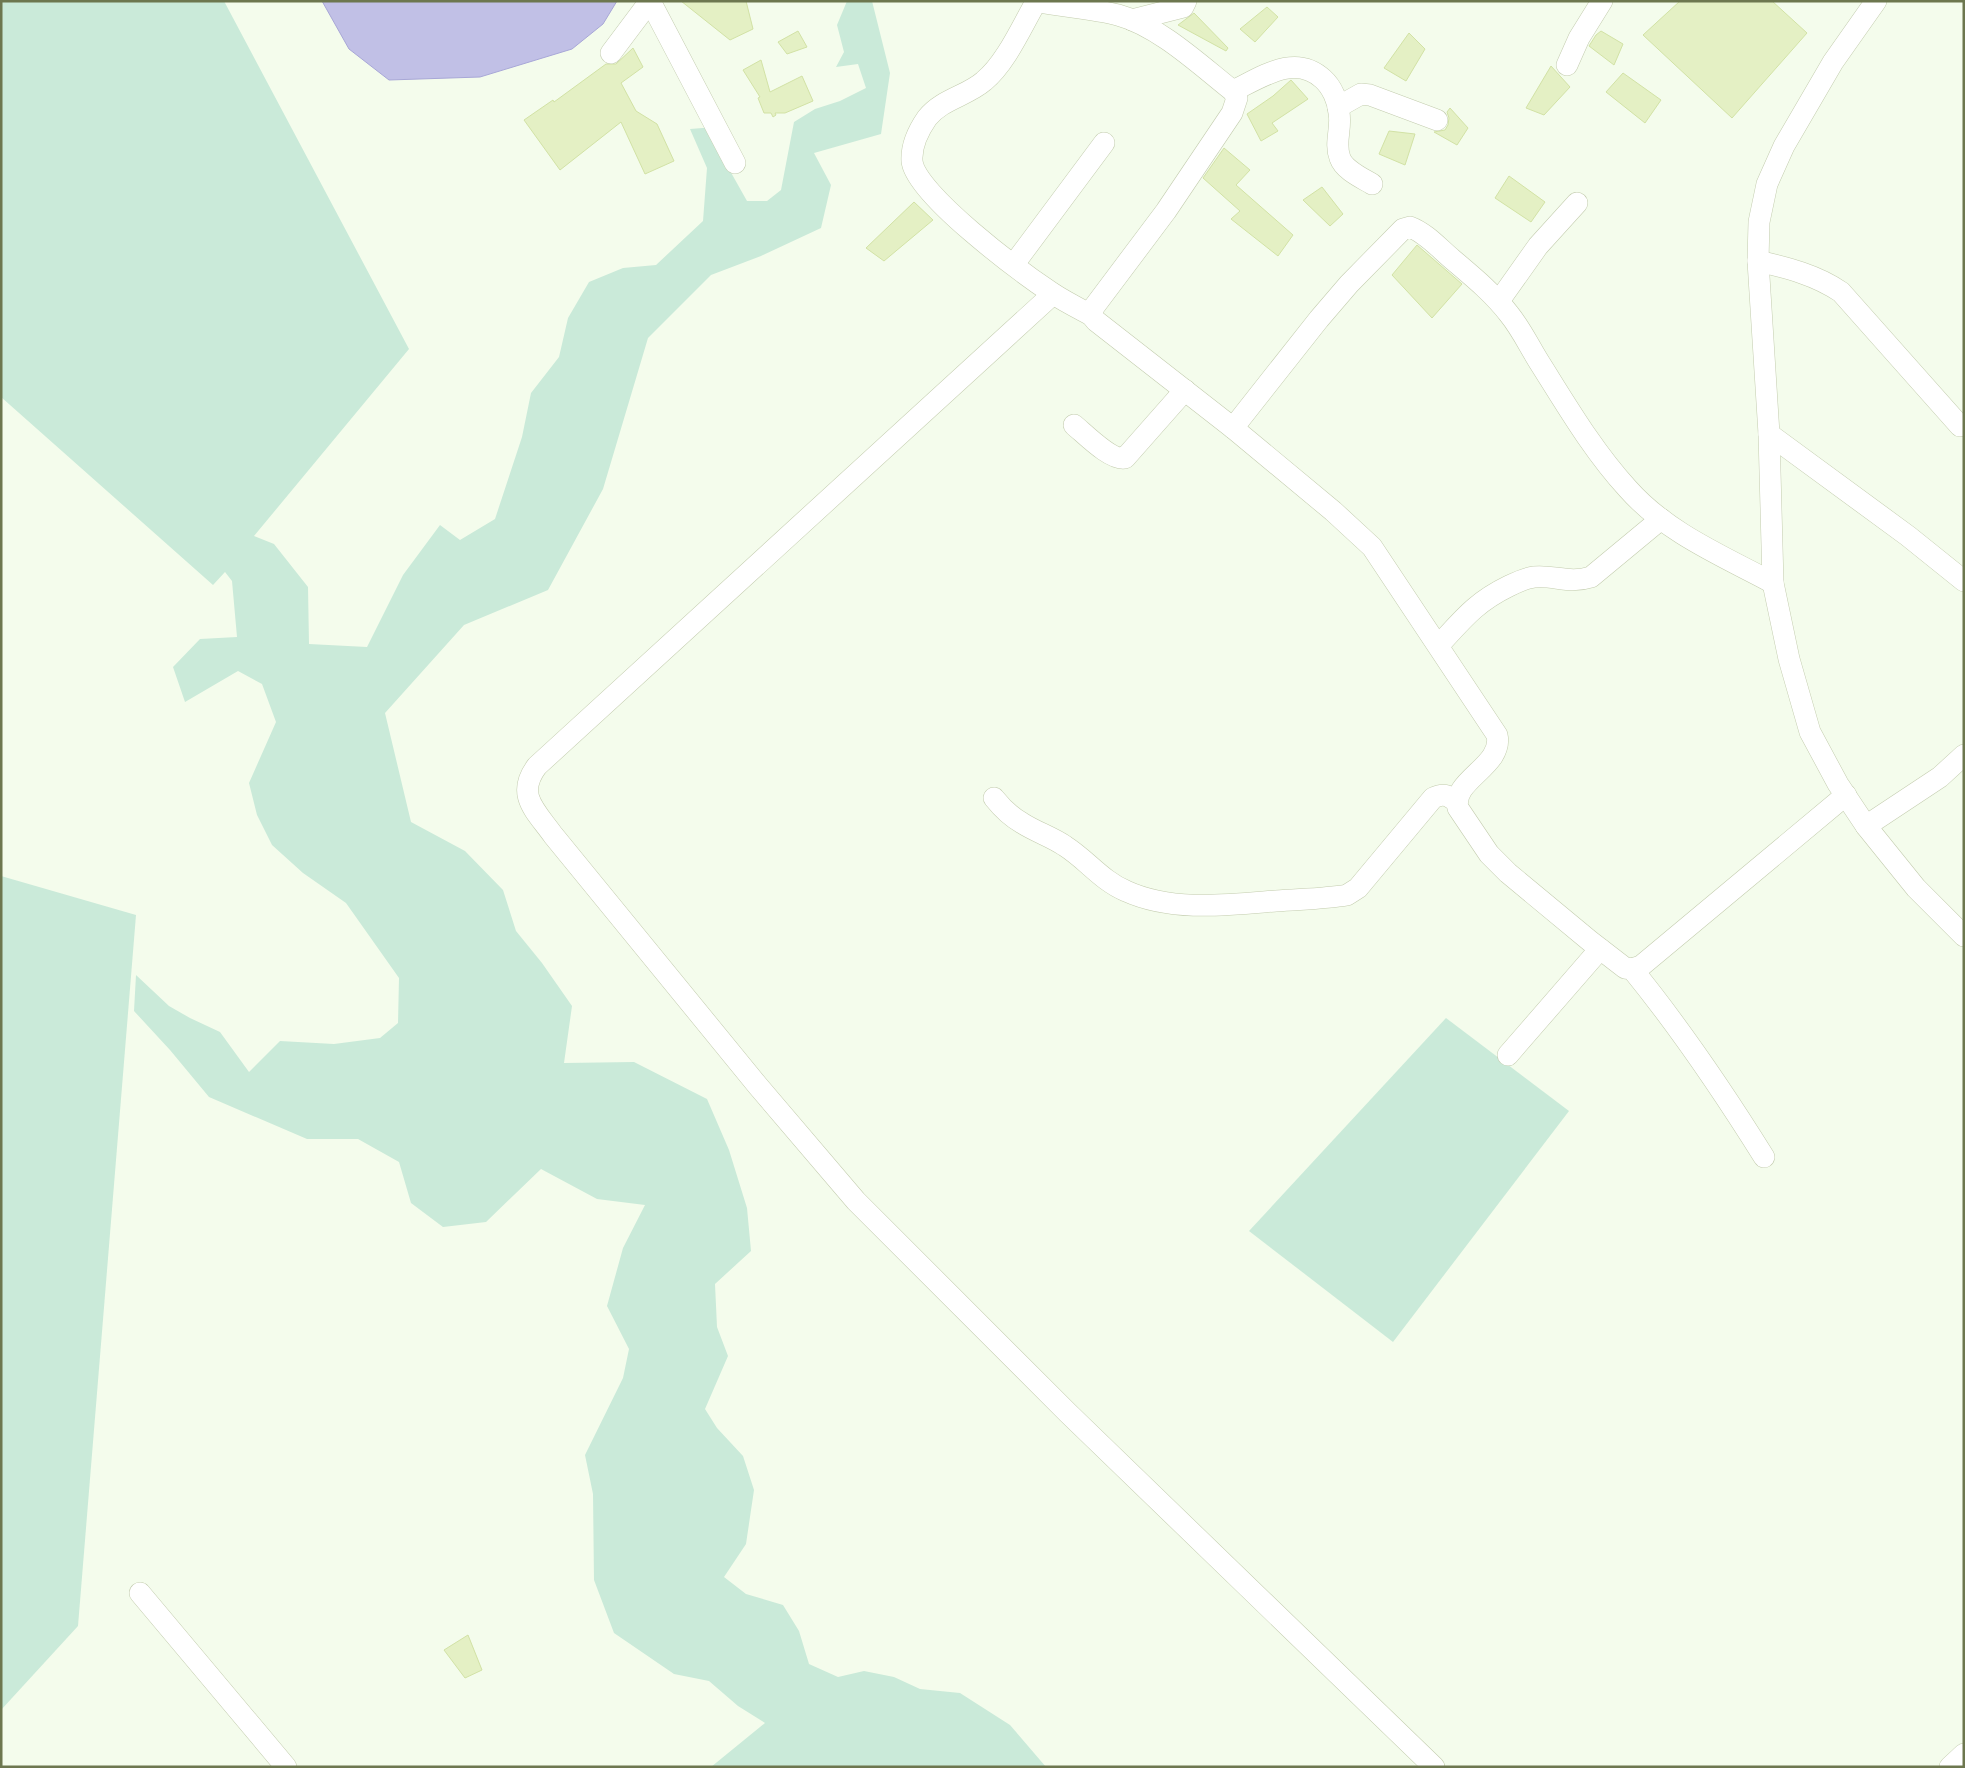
<svg xmlns="http://www.w3.org/2000/svg" width="1965" height="1768" font-family="Montserrat,sans-serif">
	<style>
		.green { fill: #caead9 }
		.water { fill: #c1c0e6; stroke: #a8a7d7 }
		.building { fill: #e4f0c4; stroke: #d2e2a5 }
		.lines { fill: none; stroke-linecap: round; stroke-linejoin: round }
		.minor-casing { stroke: #c3ccae; stroke-width: 22 }
		.minor { stroke: #fff; stroke-width: 21 }
	</style>
	<rect width="100%" height="100%" fill="#f4fcec"/>
	<g class="green">
		<polygon points="1,1 224,1 409,349 254,536 274,544 308,587 309,644 367,647 403,575 440,525 460,540 495,519 522,437 531,393 559,357 568,318 589,282 623,268 656,265 703,221 707,168 690,129 715,127 729,169 747,201 767,201 781,190 794,122 815,109 840,101 866,88 858,64 836,67 844,52 837,25 847,1 872,1 890,73 881,134 814,153 831,185 821,228 761,256 711,275 648,338 603,489 548,590 464,625 385,713 411,822 465,851 503,890 516,931 542,963 572,1006 564,1063 634,1062 707,1099 729,1150 747,1208 751,1251 715,1284 717,1327 728,1356 705,1409 717,1428 743,1456 754,1490 746,1544 724,1577 746,1594 783,1605 799,1631 809,1664 838,1677 864,1671 894,1677 920,1689 960,1693 1010,1725 1046,1767 711,1767 765,1723 738,1706 709,1681 674,1674 614,1633 594,1580 593,1494 585,1455 623,1378 629,1349 607,1306 623,1248 645,1205 597,1199 541,1169 486,1222 443,1227 411,1203 399,1162 358,1139 307,1139 209,1097 170,1050 134,1011 136,975 169,1006 190,1018 220,1032 249,1072 280,1041 334,1044 380,1038 398,1023 399,978 346,903 303,873 272,845 257,815 249,783 276,722 262,684 238,671 185,702 173,667 200,639 237,637 232,581 225,572 213,585 1,397"/>
		<polygon points="1,876 136,915 78,1626 1,1710"/>
		<polygon points="1446,1018 1569,1111 1393,1342 1249,1231"/>
	</g>
	<polygon class="water" points="322,1 617,1 603,24 572,49 480,77 389,80 349,49"/>
	<g class="building">
		<polygon points="681,1 746,1 753,29 730,40"/>
		<polygon points="1680,1 1772,1 1807,33 1732,118 1643,35"/>
		<polygon points="1267,7 1278,17 1255,42 1240,29"/>
		<polygon points="1194,13 1228,48 1226,51 1178,25"/>
		<polygon points="798,31 807,47 787,54 778,42"/>
		<polygon points="1601,31 1623,44 1614,65 1589,46 1596,35"/>
		<polygon points="1409,33 1425,49 1406,81 1384,68"/>
		<polygon points="633,48 643,67 621,83 636,111 657,124 674,161 645,174 621,122 560,170 524,120 553,100 554,102 606,64 616,64"/>
		<polygon points="761,60 770,92 802,76 813,101 785,113 775,113 776,115 773,117 771,113 764,113 758,98 760,97 743,70"/>
		<polygon points="1551,66 1570,87 1544,115 1526,108"/>
		<polygon points="1623,73 1661,100 1645,123 1606,92"/>
		<polygon points="1291,80 1308,99 1272,123 1278,131 1261,141 1247,114 1273,96"/>
		<polygon points="1450,108 1468,128 1457,145 1434,132 1445,130 1448,125 1449,118 1447,112"/>
		<polygon points="1389,131 1415,134 1405,165 1379,154"/>
		<polygon points="1224,148 1250,170 1236,185 1293,235 1278,256 1231,219 1240,211 1203,178"/>
		<polygon points="1509,176 1545,202 1531,222 1495,198"/>
		<polygon points="1322,187 1343,214 1330,226 1303,200"/>
		<polygon points="914,202 933,220 884,261 866,248"/>
		<polygon points="1417,245 1462,284 1432,318 1392,275"/>
		<polygon points="468,1635 482,1670 465,1678 444,1650"/>
	</g>
	<g class="lines">
		<g class="minor-casing">
			<g id="minor">
				<polyline points="650,1 735,163"/>
				<path d="M1035 1C1062 7 1091 8 1118 15 1159 26 1200 65 1233 91L1237 98 1232 113 1166 211 1094 307 1091 315"/>
				<polyline points="1876,1 1833,62 1784,146 1767,184 1759,222 1758,261 1769,434 1773,583 1789,659 1810,732 1838,784 1866,826 1916,888 1964,936"/>
				<path d="M1036 2C1022 26 1006 63 984 81 967 96 942 99 927 118 918 131 911 145 912 161 915 194 1022 273 1052 293 1064 301 1078 308 1091 315L1096 321 1233 428 1333 511 1372 547 1497 735C1504 766 1451 780 1458 808L1489 854 1508 873 1590 941 1625 968 1632 969C1680 1028 1724 1093 1764 1157"/>
				<polyline points="1132,20 1183,7 1186,1"/>
				<polyline points="611,53 650,1"/>
				<polyline points="1567,65 1579,38 1602,1"/>
				<path d="M1233 91C1262 77 1295 53 1323 79 1332 87 1338 101 1339 113 1342 128 1334 143 1340 158 1344 170 1362 178 1372 184"/>
				<polyline points="1338,107 1361,94 1370,95 1437,120"/>
				<path d="M1758 261C1788 268 1816 275 1841 292L1960 426"/>
				<polyline points="1014,264 1104,143"/>
				<path d="M1053 294 537 766C515 795 536 811 553 835L758 1086 856 1201 1068 1413 1434 1767"/>
				<polyline points="1499,301 1538,246 1577,203"/>
				<path d="M1074 425C1085 434 1111 461 1125 458L1185 390"/>
				<path d="M1233 428 1319 319 1349 284 1403 229 1410 227C1426 233 1439 248 1452 259 1472 276 1493 293 1509 314 1522 330 1530 348 1541 365 1568 408 1594 452 1628 489 1667 533 1723 556 1773 583"/>
				<polyline points="1769,434 1908,536 1964,581"/>
				<path d="M1439 645C1463 619 1476 602 1509 586 1517 582 1525 578 1534 577 1555 575 1569 584 1591 577L1661 519"/>
				<path d="M994 798C1002 808 1011 817 1022 823 1036 832 1052 837 1065 846 1087 860 1102 881 1126 891 1172 912 1227 905 1276 901 1300 899 1324 899 1347 895L1358 888 1433 798C1443 793 1447 795 1456 801"/>
				<polyline points="1866,826 1940,777 1964,755"/>
				<polyline points="1632,969 1641,966 1846,795"/>
				<polyline points="1508,1055 1600,949"/>
				<polyline points="140,1593 286,1767"/>
				<polyline points="1950,1767 1964,1754"/>
			</g>
		</g>
		<use href="#minor" class="minor"/>
	</g>
	<rect width="1965" height="1768" fill="none" stroke="#6d774f" stroke-width="5"/>
</svg>
